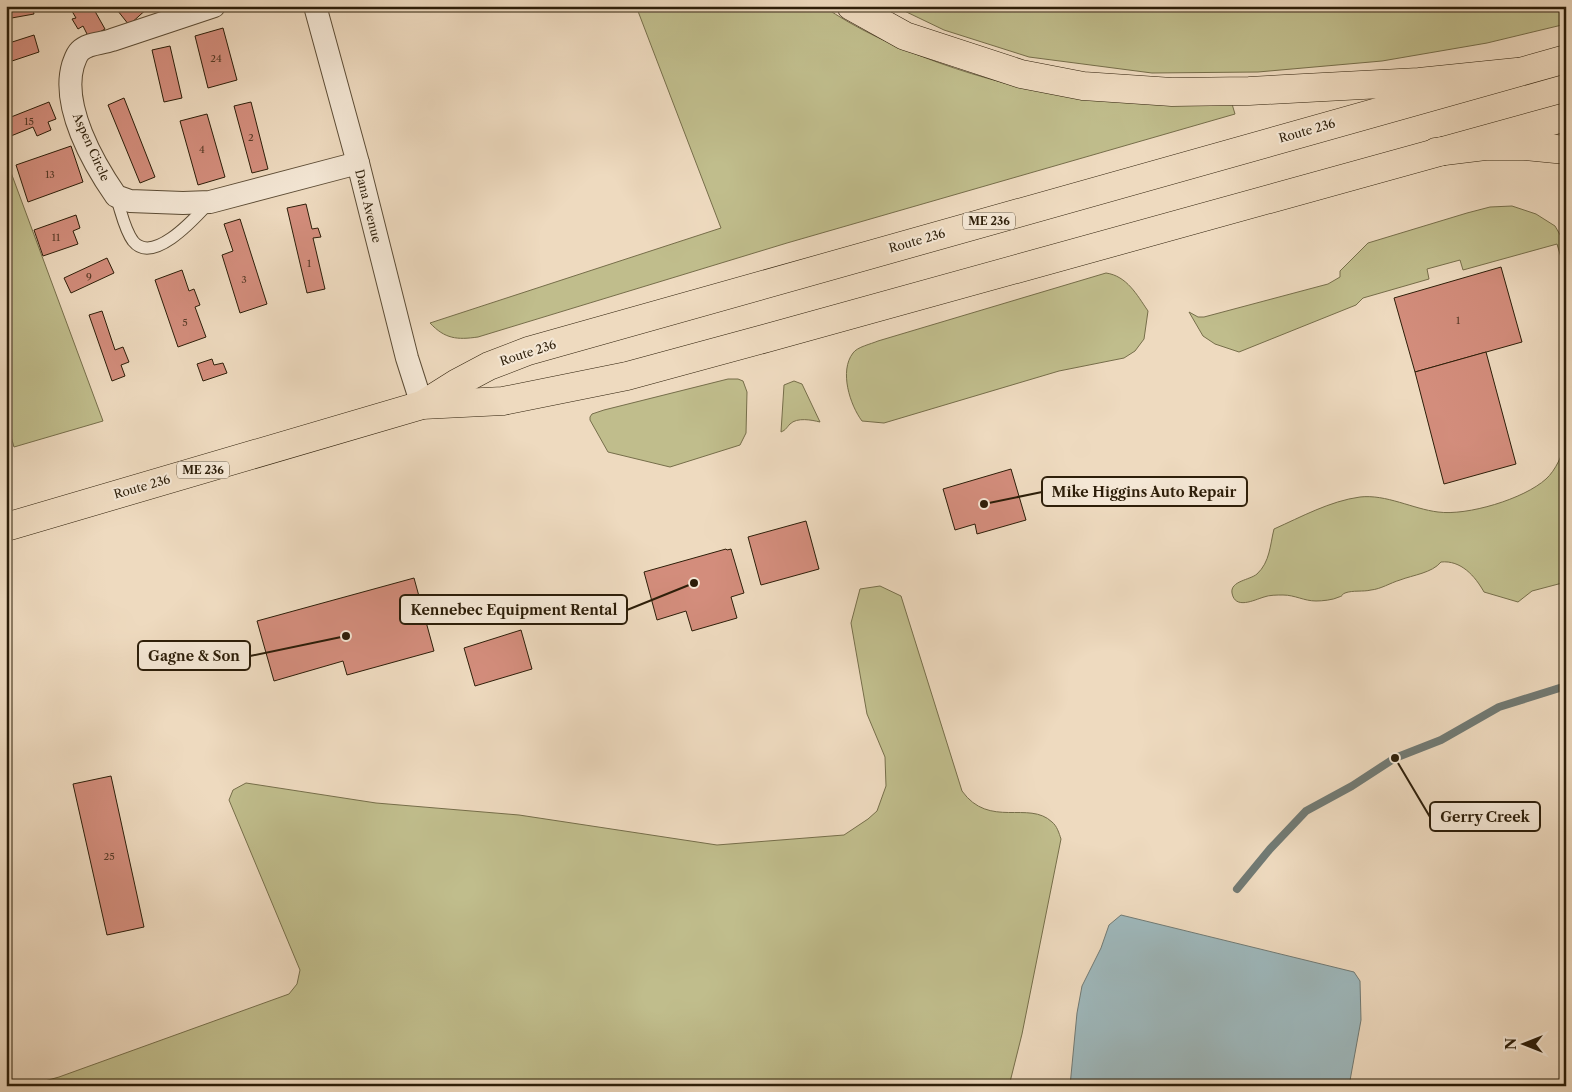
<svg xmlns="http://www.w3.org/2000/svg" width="1572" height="1092" font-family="'Libre Caslon Text',serif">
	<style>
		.green { fill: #c0bd8c; stroke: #766e4a }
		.water { fill: #9eb8bc; stroke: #717a74 }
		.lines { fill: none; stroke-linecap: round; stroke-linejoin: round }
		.stream { stroke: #717a74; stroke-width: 8 }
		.building { fill: #d38d7c; stroke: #2d1e09 }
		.lane-casing { stroke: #5d4d36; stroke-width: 13 }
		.street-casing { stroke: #5d4d36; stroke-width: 24 }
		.primary-casing { stroke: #2d1e09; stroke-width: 29 }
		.highway-casing { stroke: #2d1e09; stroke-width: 29 }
		.lane { stroke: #f4e7d5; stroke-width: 11 }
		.street { stroke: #f4e7d5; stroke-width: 22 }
		.primary { stroke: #eedabf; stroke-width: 28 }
		.highway { stroke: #eedabf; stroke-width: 28 }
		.labels { text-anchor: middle; stroke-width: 4; stroke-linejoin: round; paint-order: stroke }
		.number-label { font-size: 10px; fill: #563a26 }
		.shield { fill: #f4e7d5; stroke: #695a46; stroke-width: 1 }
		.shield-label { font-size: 11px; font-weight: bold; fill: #2d1e09 }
		.street-label { font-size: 12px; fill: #2d1e09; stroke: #f4e7d5 }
		.leader { fill: none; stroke: #2d1e09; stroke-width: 2 }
		.callout-dot { fill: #2d1e09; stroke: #f4e7d5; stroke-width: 2 }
		.callout { fill: #f4e7d5; stroke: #2d1e09; stroke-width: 2 }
		.callout-label { font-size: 14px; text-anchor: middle; font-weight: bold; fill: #2d1e09 }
	</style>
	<rect width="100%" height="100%" fill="#eedabf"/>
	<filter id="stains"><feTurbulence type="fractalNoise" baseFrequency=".004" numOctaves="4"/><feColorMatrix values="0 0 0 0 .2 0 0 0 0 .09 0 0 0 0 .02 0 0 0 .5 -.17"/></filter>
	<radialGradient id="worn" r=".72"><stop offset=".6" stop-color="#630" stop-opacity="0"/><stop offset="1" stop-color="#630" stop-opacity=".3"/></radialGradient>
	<g class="green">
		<path d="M636 6H823C888 51 988 83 1065 96 1087 99 1110 100 1133 102 1166 105 1199 107 1232 104L1235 114 787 243 478 337C457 340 445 339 430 323L721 228Z"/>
		<polygon points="894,6 1566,6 1566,24 1487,43 1382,61 1258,72 1152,73 1029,57 944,30"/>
		<polygon points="6,159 103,421 14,447 6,419"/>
		<polygon points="1512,206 1536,214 1555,226 1566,245 1566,274 1557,244 1463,270 1460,260 1427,269 1429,279 1363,298 1356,305 1239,352 1215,344 1203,336 1189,312 1198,317 1204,317 1328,284 1340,277 1340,271 1368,243 1467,213 1490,207"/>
		<path d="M1106 273C1127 276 1137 295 1148 311L1144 339 1135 351 1124 358 1059 371 884 423 862 421C850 405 839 371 853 353 857 347 871 344 878 341Z"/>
		<polygon points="728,379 738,379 743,381 747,392 746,433 740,445 670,467 608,452 590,420 590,417 592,414 604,410"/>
		<path d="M794 381 802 384 820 422C812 420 797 417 790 424 787 427 786 430 781 432L784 385Z"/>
		<path d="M1566 442V582L1532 591 1518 602 1484 592C1475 576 1461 560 1441 562 1432 573 1413 575 1400 580 1390 583 1381 589 1371 590 1363 592 1353 590 1345 593 1339 596 1345 595 1339 597 1333 600 1322 601 1316 601 1304 601 1295 595 1283 595 1277 595 1269 595 1264 597 1254 600 1235 610 1232 593 1230 581 1250 580 1257 574 1270 562 1270 545 1274 529 1301 517 1330 501 1360 497 1386 494 1413 509 1438 512 1467 516 1524 499 1546 479 1556 470 1562 455 1566 442Z"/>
		<path d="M880 586 901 596 962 791C989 829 1029 800 1052 822 1057 826 1059 833 1061 839L1022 1034 1009 1086H27L59 1077 289 994 297 984 300 970 229 800 233 790 246 783 376 803 519 815 717 845 844 835 868 819 877 811 886 786 885 757 867 714 851 623 860 589Z"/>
	</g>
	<polygon class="water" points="1121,915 1354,972 1360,981 1361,1020 1349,1086 1070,1086 1077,1013 1082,986 1101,948 1109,925"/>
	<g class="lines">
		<polyline class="stream" points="1237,889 1270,849 1306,811 1352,786 1395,758 1441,740 1499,707 1566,686"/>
	</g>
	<g class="building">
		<polygon points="6,6 32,6 34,14 6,19"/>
		<polygon points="69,6 92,6 105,29 89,38 83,26 78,29 72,19 76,18"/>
		<polygon points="114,6 148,6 149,7 129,25"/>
		<polygon points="223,28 237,80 208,88 195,36"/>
		<polygon points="34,35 39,52 6,63 6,44"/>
		<polygon points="170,46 182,98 164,102 152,50"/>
		<polygon points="124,98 155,177 140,183 108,105"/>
		<polygon points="49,102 56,119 48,122 51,130 37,136 33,127 6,138 6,119"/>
		<polygon points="251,102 268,169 252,173 234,106"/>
		<polygon points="207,114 225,177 198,185 180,121"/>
		<polygon points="71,146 83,182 28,202 16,165"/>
		<polygon points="306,204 312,229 318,228 321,237 313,238 325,289 307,293 287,208"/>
		<polygon points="76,215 80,228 73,231 78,244 43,256 34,230"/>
		<polygon points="240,219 267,304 240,313 222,255 233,251 224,224"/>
		<polygon points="107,258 114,273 71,293 64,278"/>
		<polygon points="1501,267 1522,342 1415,372 1394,298"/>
		<polygon points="182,270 189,291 194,289 200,305 195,307 206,337 178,347 155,280"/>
		<polygon points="102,311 115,350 123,347 129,362 121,365 125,376 112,381 89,315"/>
		<polygon points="1486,352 1516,464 1444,484 1415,372"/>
		<polygon points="212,359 214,365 223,363 227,373 203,381 197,364"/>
		<polygon points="1011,469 1026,520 977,534 975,524 955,530 943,489"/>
		<polygon points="806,521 819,569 761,585 748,537"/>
		<polygon points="726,549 727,550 731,549 744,593 731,597 737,618 692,631 686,611 657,620 644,572"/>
		<polygon points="414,578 434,651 347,675 343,661 274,681 257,621"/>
		<polygon points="521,630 532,669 475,686 464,648"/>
		<polygon points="111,776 144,927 107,935 73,784"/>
	</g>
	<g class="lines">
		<g class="lane-casing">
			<path id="lane" d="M116 197C121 210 124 229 133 241 153 266 196 217 209 203"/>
		</g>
		<g class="street-casing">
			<g id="street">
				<path d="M214 6C180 17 146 29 112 40 101 44 88 43 80 51 76 55 75 60 73 65 61 106 93 163 116 196L130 201 183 203 210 202 358 163"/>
				<polyline points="315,6 358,163 407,358 422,405"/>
			</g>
		</g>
		<g class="primary-casing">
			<g id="primary">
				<polyline points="422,405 457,383 489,366 528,351 1566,59"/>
				<polyline points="6,527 422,405 503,401 627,376 767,338 1566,117"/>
			</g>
		</g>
		<g class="highway-casing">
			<g id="highway">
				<polyline points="851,6 905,36 1021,74 1083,86 1172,92 1249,91 1419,82 1517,72"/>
				<polyline points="1436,152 1485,146 1525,146 1566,150"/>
			</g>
		</g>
		<use href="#lane" class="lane"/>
		<use href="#street" class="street"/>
		<use href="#primary" class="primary"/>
		<use href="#highway" class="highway"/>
	</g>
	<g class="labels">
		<g class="number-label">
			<text x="216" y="62">24</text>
			<text x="29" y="125">15</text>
			<text x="251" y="141">2</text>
			<text x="202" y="153">4</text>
			<text x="50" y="178">13</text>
			<text x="56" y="241">11</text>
			<text x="309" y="267">1</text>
			<text x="89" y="280">9</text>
			<text x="244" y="283">3</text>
			<text x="1458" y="324">1</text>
			<text x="185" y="326">5</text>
			<text x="109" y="860">25</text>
		</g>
		<g class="shield">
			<rect x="963" y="212.5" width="52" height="17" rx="4"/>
			<rect x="177" y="461.5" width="52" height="17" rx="4"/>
		</g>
		<g class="shield-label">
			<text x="989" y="225">ME 236</text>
			<text x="203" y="474">ME 236</text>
		</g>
		<g class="street-label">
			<text transform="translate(1307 131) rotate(-16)" y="4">Route 236</text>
			<text transform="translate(91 147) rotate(66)" y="4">Aspen Circle</text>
			<text transform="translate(368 206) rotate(76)" y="4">Dana Avenue</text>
			<text transform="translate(917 241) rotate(-16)" y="4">Route 236</text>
			<text transform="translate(528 353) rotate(-18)" y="4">Route 236</text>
			<text transform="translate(142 487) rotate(-16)" y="4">Route 236</text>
		</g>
	</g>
	<path class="leader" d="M984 504L1042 492M694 583L627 610M346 636L250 656M1395 758L1430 817"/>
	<g class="callout-dot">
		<circle cx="984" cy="504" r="5"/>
		<circle cx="694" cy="583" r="5"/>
		<circle cx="346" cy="636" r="5"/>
		<circle cx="1395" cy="758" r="5"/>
	</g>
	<g class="callout">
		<rect x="1042" y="477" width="205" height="29" rx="5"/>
		<rect x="400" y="595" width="227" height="29" rx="5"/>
		<rect x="138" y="641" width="112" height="29" rx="5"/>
		<rect x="1430" y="802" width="110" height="29" rx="5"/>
	</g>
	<g class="callout-label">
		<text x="1144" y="497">Mike Higgins Auto Repair</text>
		<text x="514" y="615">Kennebec Equipment Rental</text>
		<text x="194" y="661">Gagne &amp; Son</text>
		<text x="1485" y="822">Gerry Creek</text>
	</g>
	<rect width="1572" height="1092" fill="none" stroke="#eedabf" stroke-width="25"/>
	<rect x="8" y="8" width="1557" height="1077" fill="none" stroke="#2d1e09" stroke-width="2.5"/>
	<rect x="12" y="12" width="1547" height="1067" fill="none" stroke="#2d1e09"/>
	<g transform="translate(1524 1044) rotate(270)" stroke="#f4e7d5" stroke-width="4" paint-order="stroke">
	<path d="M0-4L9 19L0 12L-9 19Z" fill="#2d1e09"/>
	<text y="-8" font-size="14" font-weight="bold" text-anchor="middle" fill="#2d1e09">N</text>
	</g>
	<rect width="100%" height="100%" filter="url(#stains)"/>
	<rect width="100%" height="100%" fill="url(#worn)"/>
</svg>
